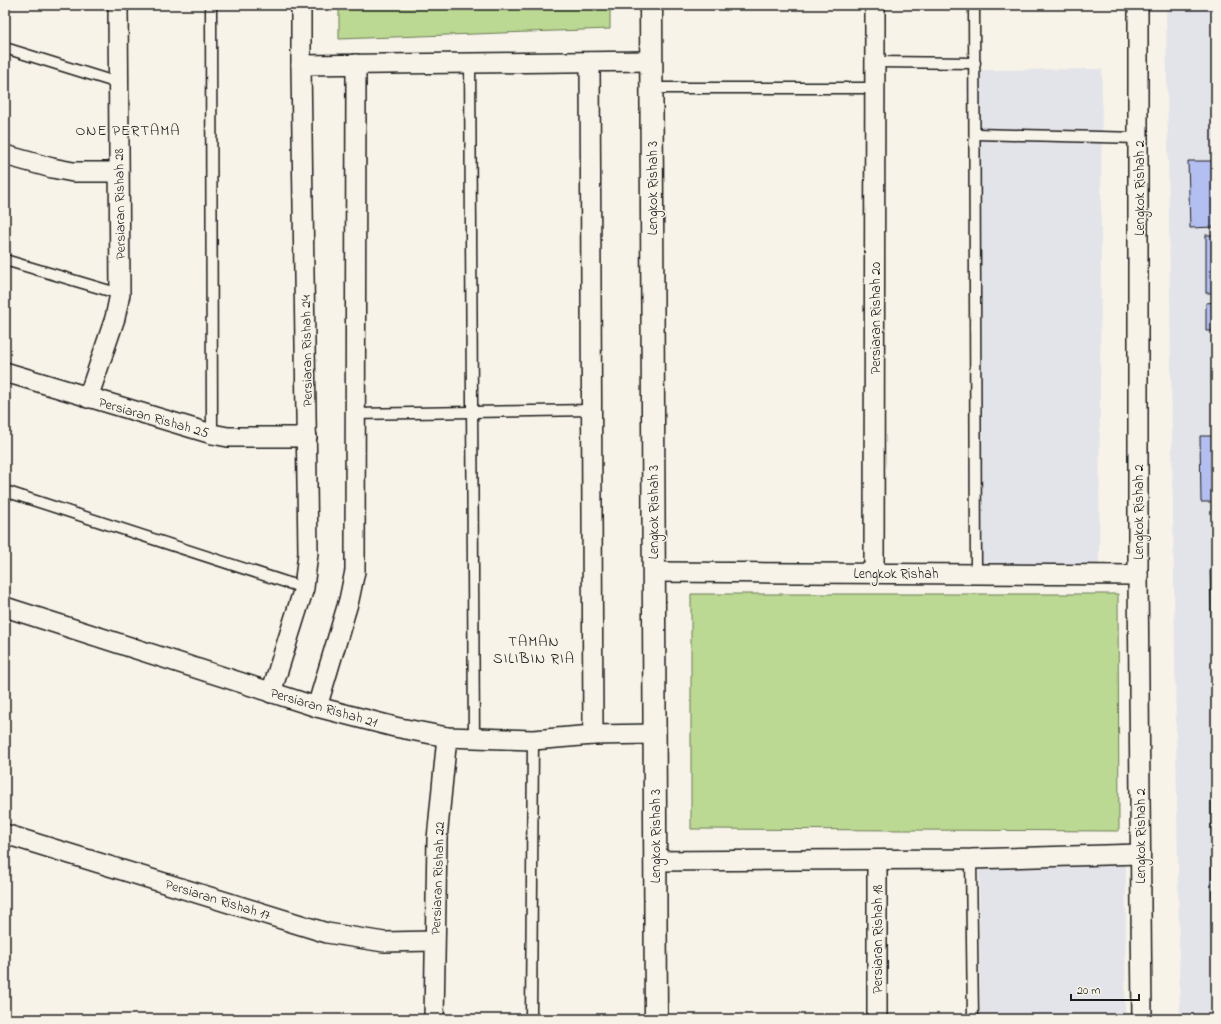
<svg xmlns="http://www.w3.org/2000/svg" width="1221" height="1024" font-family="'Indie Flower',sans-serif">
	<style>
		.built { fill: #e3e3ea }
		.green { fill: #bbd992; stroke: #6c7a57 }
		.building { fill: #b3bff0; stroke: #1c1c1c }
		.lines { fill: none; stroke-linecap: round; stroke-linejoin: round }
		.lane-casing { stroke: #1c1c1c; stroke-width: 13 }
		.street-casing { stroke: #1c1c1c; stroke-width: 22 }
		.secondary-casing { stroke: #1c1c1c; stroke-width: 25 }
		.lane { stroke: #f7f3e8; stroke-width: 10 }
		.street { stroke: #f7f3e8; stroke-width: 19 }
		.secondary { stroke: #f7f3e8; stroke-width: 22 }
		.labels { text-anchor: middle; stroke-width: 3; stroke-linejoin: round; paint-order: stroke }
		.street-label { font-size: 14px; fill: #1c1c1c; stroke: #f7f3e8 }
		.neighbourhood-label { font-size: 15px; letter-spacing: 1px; fill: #1c1c1c; stroke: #f7f3e8 }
	</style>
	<rect width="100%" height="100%" fill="#f7f3e8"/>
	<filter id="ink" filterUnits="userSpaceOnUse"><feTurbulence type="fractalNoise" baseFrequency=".025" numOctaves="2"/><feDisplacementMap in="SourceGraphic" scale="8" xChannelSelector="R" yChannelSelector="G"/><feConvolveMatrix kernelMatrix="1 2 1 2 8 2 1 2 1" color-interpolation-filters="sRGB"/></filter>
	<g filter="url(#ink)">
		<g class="built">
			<polygon points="1166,5 1216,5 1216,1019 1180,1019"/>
			<polygon points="1102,69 1099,566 979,568 978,70"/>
			<polygon points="1126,859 1125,1019 980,1019 979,862"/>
		</g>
		<g class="green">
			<polygon points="339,5 610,5 610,29 339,39"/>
			<polygon points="691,594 1118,594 1119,831 691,829"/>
		</g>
		<g class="building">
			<polygon points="1188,161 1216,161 1216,227 1190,228"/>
			<rect x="1206" y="235" width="10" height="58"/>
			<polygon points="1216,302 1216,331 1206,331 1206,303"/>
			<polygon points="1200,436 1216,436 1216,502 1201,502"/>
			<polygon points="1210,571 1216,571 1216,642 1212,642"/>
			<polygon points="1211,801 1216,801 1216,927 1212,927"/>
		</g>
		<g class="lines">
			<g class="lane-casing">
				<g id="lane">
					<polyline points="211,5 212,434"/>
					<polyline points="974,5 976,574"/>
					<polyline points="5,48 118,83"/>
					<polyline points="875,62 975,63"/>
					<polyline points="470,63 474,739"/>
					<polyline points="651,88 875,88"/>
					<polyline points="976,134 1139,138"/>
					<polyline points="5,260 120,294"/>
					<polyline points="355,414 591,410"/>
					<polyline points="5,491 304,588"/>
					<polyline points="971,859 973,1019"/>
					<polyline points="531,1019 533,740"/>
				</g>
			</g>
			<g class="street-casing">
				<g id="street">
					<polyline points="1138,5 1138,575 1142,1019"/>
					<polyline points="590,62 593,735"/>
					<polyline points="301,65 651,61"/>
					<polyline points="5,155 52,168 73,172 118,172"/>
					<polyline points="5,372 212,434 228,437 307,437"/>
					<polyline points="88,398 115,318 120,294 118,5"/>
					<polyline points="654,572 1138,575"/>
					<polyline points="874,573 875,5"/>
					<polyline points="5,607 317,707 395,727 447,737 533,740 593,735 654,734"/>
					<polyline points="271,693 304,588 308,553 301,65 301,5"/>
					<polyline points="317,707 349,600 355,571 356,64"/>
					<polyline points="5,834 327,933 384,942 434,941"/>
					<polyline points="655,861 971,859 1140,854"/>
					<polyline points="434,1019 437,839 447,737"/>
					<polyline points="877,1019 877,860"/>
				</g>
			</g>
			<g class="secondary-casing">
				<polyline id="secondary" points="651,5 656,1019"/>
			</g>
			<use href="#lane" class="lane"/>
			<use href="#street" class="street"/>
			<use href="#secondary" class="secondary"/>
		</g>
	</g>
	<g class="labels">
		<g class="street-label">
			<text transform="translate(652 188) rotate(-90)" y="5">Lengkok Rishah 3</text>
			<text transform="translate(1139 188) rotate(-90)" y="5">Lengkok Rishah 2</text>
			<text transform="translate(119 204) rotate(-91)" y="5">Persiaran Rishah 28</text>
			<text transform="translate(875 318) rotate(-90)" y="5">Persiaran Rishah 20</text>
			<text transform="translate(306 351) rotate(-91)" y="5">Persiaran Rishah 24</text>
			<text transform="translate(154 417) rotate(16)" y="5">Persiaran Rishah 25</text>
			<text transform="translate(653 512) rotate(-90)" y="5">Lengkok Rishah 3</text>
			<text transform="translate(1138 512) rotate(-90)" y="5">Lengkok Rishah 2</text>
			<text x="896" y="578">Lengkok Rishah</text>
			<text transform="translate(324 707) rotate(16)" y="5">Persiaran Rishah 21</text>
			<text transform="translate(655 836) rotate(-90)" y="5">Lengkok Rishah 3</text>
			<text transform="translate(1140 836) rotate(-90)" y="5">Lengkok Rishah 2</text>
			<text transform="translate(437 878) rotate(-88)" y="5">Persiaran Rishah 22</text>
			<text transform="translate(218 899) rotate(17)" y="5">Persiaran Rishah 17</text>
			<text transform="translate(877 939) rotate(-90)" y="5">Persiaran Rishah 18</text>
		</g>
		<g class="neighbourhood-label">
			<text x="128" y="135">ONE PERTAMA</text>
			<text x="534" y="646">TAMAN<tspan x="534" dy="17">SILIBIN RIA</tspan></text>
		</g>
	</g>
	<rect width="1221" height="1024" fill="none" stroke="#f7f3e8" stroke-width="20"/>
	<rect x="10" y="10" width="1201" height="1004" fill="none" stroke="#1c1c1c" stroke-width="1.5" filter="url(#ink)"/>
	<path d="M1071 994v6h68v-6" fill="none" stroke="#1c1c1c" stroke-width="2"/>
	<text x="1077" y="994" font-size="12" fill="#1c1c1c" stroke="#f7f3e8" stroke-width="3" paint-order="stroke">20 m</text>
</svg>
